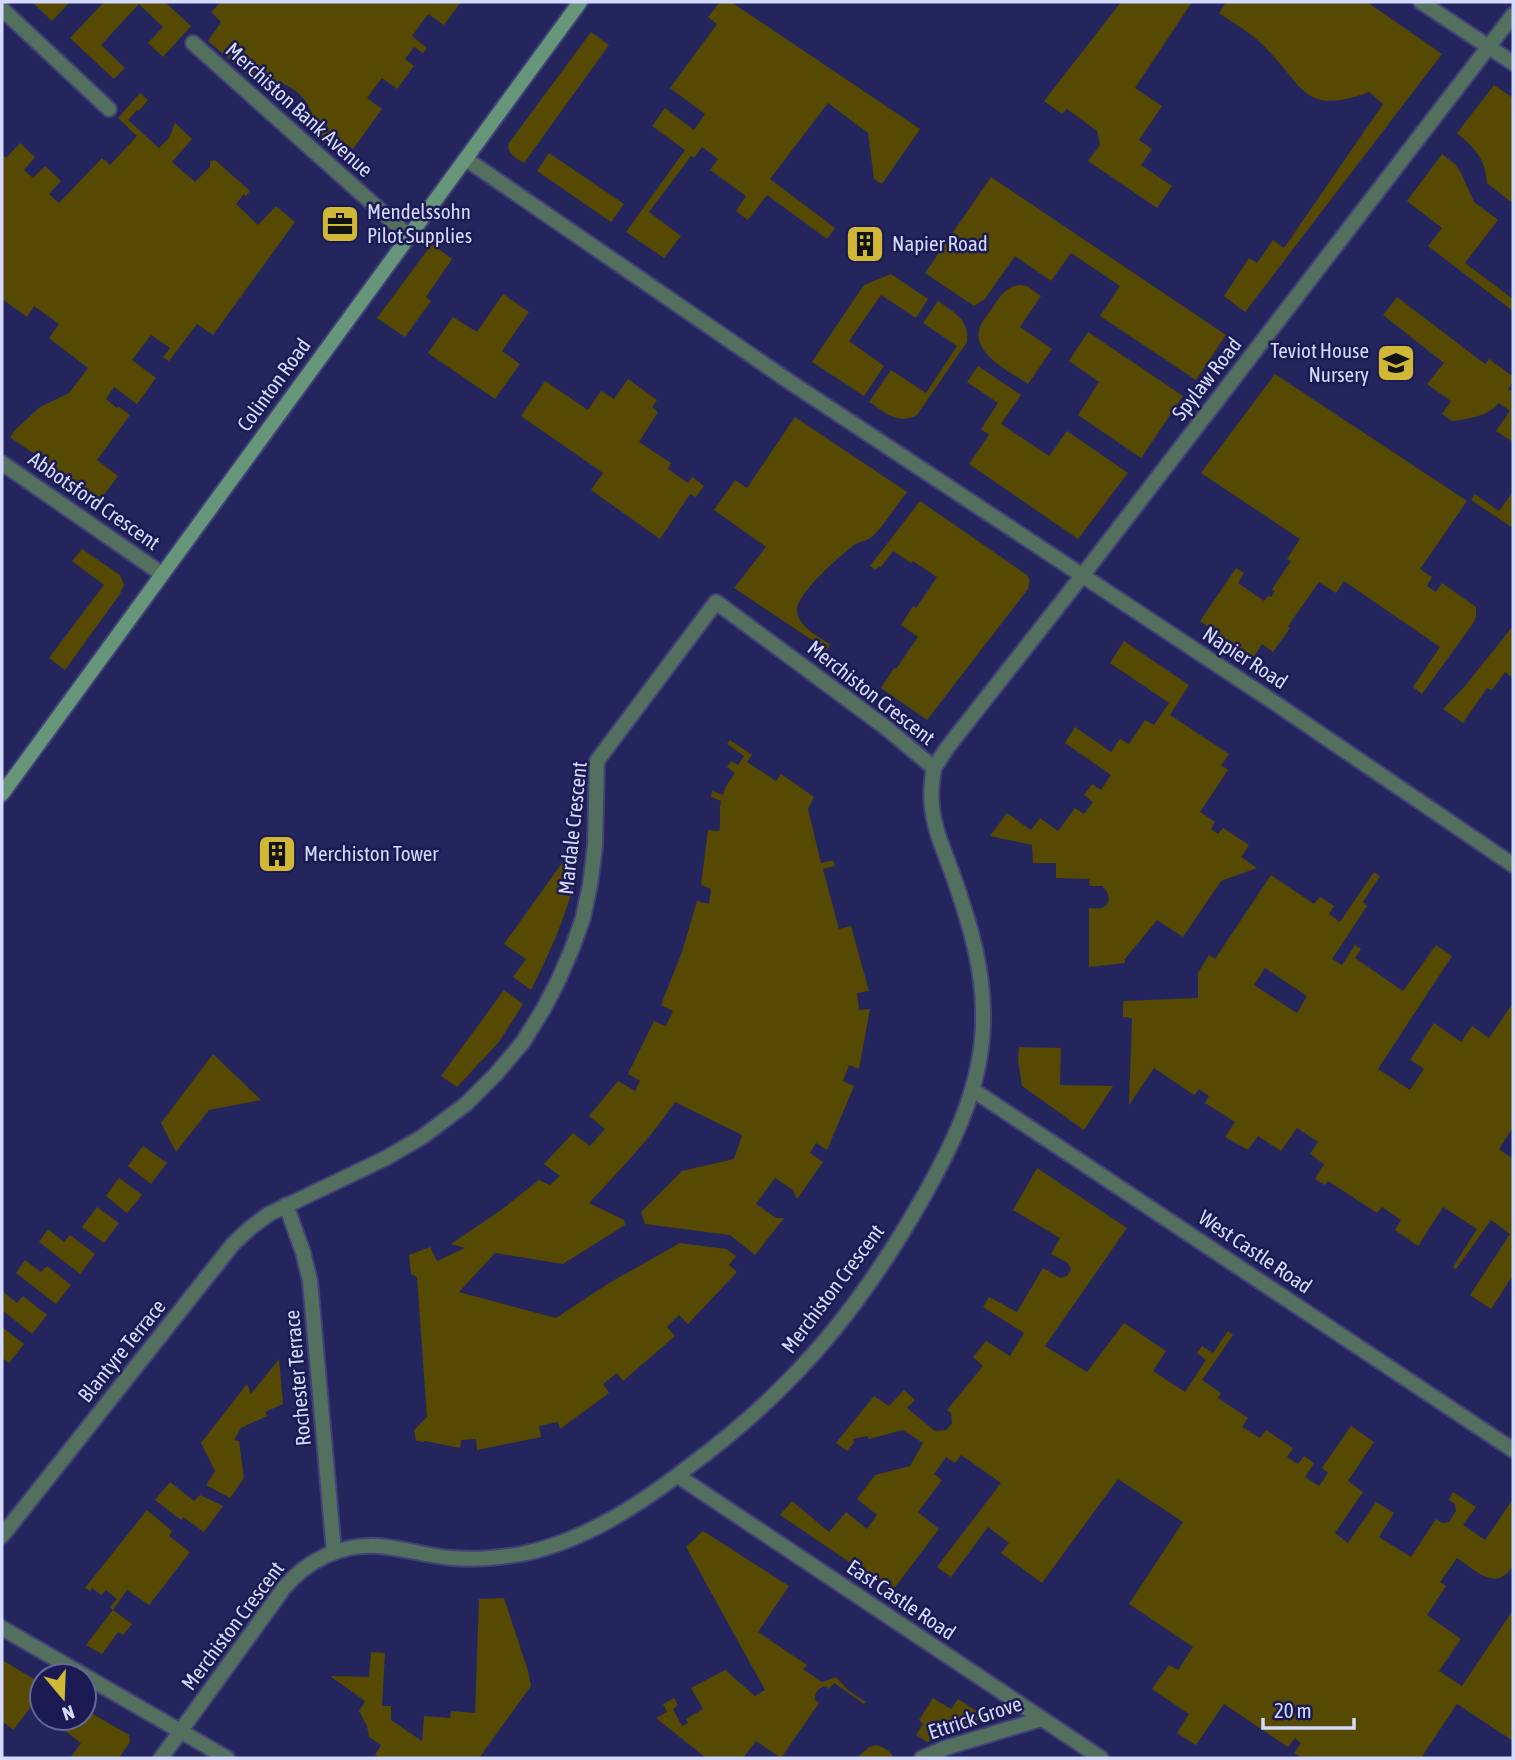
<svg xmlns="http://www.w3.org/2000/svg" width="1515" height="1760" font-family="'Asap Condensed',sans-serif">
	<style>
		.green { fill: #564902; fill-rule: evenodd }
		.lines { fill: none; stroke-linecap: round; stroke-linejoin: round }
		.street-casing { stroke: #404277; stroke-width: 18 }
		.secondary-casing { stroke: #404277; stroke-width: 18 }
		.street { stroke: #53705e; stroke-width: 14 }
		.secondary { stroke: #669579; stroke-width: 14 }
		.labels { text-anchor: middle; stroke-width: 5; stroke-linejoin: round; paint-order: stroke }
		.street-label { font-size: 21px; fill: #d4dafd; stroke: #1b1a52 }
		.poi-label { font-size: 21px; fill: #d4dafd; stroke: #1b1a52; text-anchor: start }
	</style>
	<rect width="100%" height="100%" fill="#24255d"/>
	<g class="green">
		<polygon points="32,2 70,2 52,21"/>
		<polygon points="104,2 165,2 191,26 163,57 148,43 163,27 139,4 101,45 125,68 114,79 70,38"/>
		<path d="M221 2H461L444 25 428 14 412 36 427 48 423 53 414 47 405 59 414 66 397 89 382 78 367 98 382 109 353 149 337 138 330 147C326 143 316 136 314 131 312 127 313 119 312 114 303 88 279 78 253 80L208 41 221 22 211 12Z"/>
		<polygon points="720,2 731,2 920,129 882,184 874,179 868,133 828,103 770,179 835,228 827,239 767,195 748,220 736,211 746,196 710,170 718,159 702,147 694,158 691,156 649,212 681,236 664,258 626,232 685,150 652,126 665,108 694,130 705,114 670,88 717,24 708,17"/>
		<polygon points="1121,2 1192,2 1135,88 1162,106 1139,140 1152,149 1141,165 1172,186 1157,208 1088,161 1100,145 1097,131 1067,109 1062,114 1044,101"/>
		<path d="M1226 2H1367L1442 54 1245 312 1224 296 1249 258 1257 263 1273 240 1284 248 1383 104 1369 92C1302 117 1304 85 1263 45 1250 32 1233 23 1219 13Z"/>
		<path d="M591 32 609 45 524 163C516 158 506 154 509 143Z"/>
		<path d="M1494 85 1513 98V199L1511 202 1487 183C1485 159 1476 149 1457 133Z"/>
		<polygon points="140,93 148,100 139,111 137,110 128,120 159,148 169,138 175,123 192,139 172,162 195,182 210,167 210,161 215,160 250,191 246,196 244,194 236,204 258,225 276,206 295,222 213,335 197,324 169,361 163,357 170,348 151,335 132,360 156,378 137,404 114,387 106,399 117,408 118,406 130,415 97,460 118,476 100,500 10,437 16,429 40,407 69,393 88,368 49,338 59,324 34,306 27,317 2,299 2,154 6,158 20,143 35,157 24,170 33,178 45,166 61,181 49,194 59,203 102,158 110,165 137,136 118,118"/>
		<polygon points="549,153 624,204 611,222 537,171"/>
		<polygon points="1442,154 1456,165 1461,173 1474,202 1498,220 1465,263 1513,299 1513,311 1428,246 1442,228 1407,201"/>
		<polygon points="991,177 1226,335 1196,380 1100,316 1120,286 1071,253 1051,281 1015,256 985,299 974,306 925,273"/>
		<polygon points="432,244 452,259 426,297 431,301 405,337 377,318"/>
		<polygon points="891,274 928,299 916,318 881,295 849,341 884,366 864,396 812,362 864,285"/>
		<path d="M1020 285 1027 286 1041 296 1020 327 1052 349 1028 384C1009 371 968 352 981 324 984 319 988 314 991 310 999 298 1005 287 1020 285Z"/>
		<polygon points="503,294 529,312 502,351 520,364 495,399 428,353 453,317 477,332"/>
		<path d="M1397 297 1485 364 1489 359 1511 375 1513 374V382L1508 389 1513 392V423L1511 426 1513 428V442L1496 431 1510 411 1499 403C1488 416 1469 419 1452 421L1442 414 1451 401 1427 384 1444 363 1383 315Z"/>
		<path d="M938 301C954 312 970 320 967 342L917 415C897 425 886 413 869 402L891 370 926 393 957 346 923 323Z"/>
		<polygon points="1088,332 1183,396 1141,458 1078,415 1099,382 1069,361"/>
		<polygon points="978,366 1021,395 1001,424 1049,456 1067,431 1128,473 1078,539 969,464 989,435 981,429 998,403 967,382"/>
		<polygon points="1275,374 1467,501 1420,569 1432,577 1427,586 1436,592 1442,583 1476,607 1476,616 1474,622 1422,694 1413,687 1440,647 1344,581 1336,593 1319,582 1288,626 1290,628 1273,652 1262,644 1253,658 1200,621 1236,568 1244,573 1238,583 1264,601 1268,596 1271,597 1275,591 1272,589 1291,561 1287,559 1300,539 1201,473"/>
		<polygon points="628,379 657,400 652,407 658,412 639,442 671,463 668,469 688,483 692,477 704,486 696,497 690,494 660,539 591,490 603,473 521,416 545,381 588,410 601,391 614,399"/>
		<path d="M795 417 907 492C896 506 886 522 874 535 868 541 861 541 854 545 841 555 797 593 797 610 797 626 819 637 830 644L827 650 734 588 766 547 714 510 735 480 747 488Z"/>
		<polygon points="1513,492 1513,528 1471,500 1475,494 1499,511"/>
		<polygon points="920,501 1027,575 1030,581 1028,589 927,720 881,688 894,668 896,669 918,637 901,625 913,606 916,608 937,577 913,561 911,563 893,551 881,567 879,566 876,570 870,566"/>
		<polygon points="82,549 120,575 124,585 120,594 65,670 49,658 104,585 72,561"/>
		<polygon points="1513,626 1513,678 1505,672 1492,690 1487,688 1463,723 1443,709 1465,686"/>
		<path d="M1124 641 1189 685 1170 715 1229 754 1221 765 1228 770 1200 812 1215 822 1211 829 1218 834 1223 828 1249 845 1241 857 1257 868 1221 881 1183 937 1157 920 1125 959V963L1089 967V908C1093 908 1097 909 1101 908 1113 905 1109 891 1102 886H1090L1089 879 1056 878V863H1033L1032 845 990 836 1007 813 1031 830 1040 818 1058 831 1075 808 1084 814 1093 802 1084 795 1092 784 1101 790 1111 775 1065 743 1075 727 1111 752 1120 739 1129 744 1145 720 1154 725 1169 703 1110 663Z"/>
		<path d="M730 740 752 755 747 762 776 781 781 774 814 797 808 809 821 863 833 860 835 866 823 869 839 929 851 926 869 991 857 993 859 1010 870 1009 859 1069 849 1065 843 1081 854 1086 827 1150 816 1143 810 1153 823 1162 797 1199 793 1190 775 1178 756 1204 776 1218H784L755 1255 730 1235 645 1224 641 1212 682 1171 734 1159 742 1135 675 1102C650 1139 620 1170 589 1203L624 1220 625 1225 563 1264 495 1253 459 1292 556 1318 609 1283 680 1243 726 1249 736 1256 729 1265 737 1272 688 1324 679 1315 667 1327 675 1336 623 1381 617 1373 603 1384 609 1393 560 1429 558 1422 539 1426 541 1437 477 1450 476 1439 461 1440 460 1448 425 1441 424 1442 416 1441 414 1430 427 1417 417 1277 411 1274 409 1255 430 1247 437 1261 465 1248 451 1244 501 1210 539 1180 550 1185 560 1176 544 1164 573 1133 590 1146 605 1129 589 1116 618 1081 635 1091 640 1081 628 1074 654 1021 666 1026 673 1011 661 1005 682 952 697 901 709 904 711 889 701 885 708 830 718 831 720 829V807L721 801 711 797 712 791 723 795 726 786 735 773 727 767 731 761 738 765 744 756 727 744Z"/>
		<path d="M562 863 577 874 576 876C566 916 550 953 531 990L513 977 526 959 504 944Z"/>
		<path d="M1374 872 1380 876 1363 902 1367 906 1332 959 1342 965 1355 945 1361 949 1355 958 1403 991 1436 945 1452 956 1378 1069 1410 1090 1424 1069 1410 1060 1434 1023 1461 1042 1472 1026 1489 1038 1513 1003V1127L1499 1149 1513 1159V1275L1491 1309 1470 1295 1510 1234 1491 1220 1456 1269 1453 1267 1477 1229 1443 1207 1418 1246 1395 1230 1401 1220 1382 1207 1377 1213 1328 1181 1325 1185 1315 1179 1324 1164 1310 1154 1318 1142 1297 1128 1281 1151 1258 1136 1248 1150 1225 1137 1235 1122 1205 1103 1209 1096 1199 1089 1194 1095 1154 1068 1129 1105 1132 1018 1123 1017V1001L1198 998V973L1209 955 1215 959 1271 875 1314 904 1320 897 1334 906 1329 914 1340 922ZM1265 968 1307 996 1297 1013 1254 985Z"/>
		<polygon points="504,990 523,1004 499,1042 457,1087 441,1076"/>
		<polygon points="1019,1047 1061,1048 1060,1085 1113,1086 1084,1130 1022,1086 1018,1061"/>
		<polygon points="213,1054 261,1100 209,1110 176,1152 161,1123"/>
		<polygon points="143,1146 167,1163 151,1184 128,1166"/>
		<path d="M1037 1168 1127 1228 1045 1346 1087 1372 1124 1323 1166 1351 1153 1371 1185 1392 1206 1360 1197 1353 1202 1346 1213 1353 1228 1331 1233 1335 1202 1380 1221 1393 1218 1398 1248 1418 1242 1427 1260 1438 1266 1430 1293 1448 1287 1457 1298 1464 1304 1456 1314 1463 1305 1477 1319 1486 1328 1473 1322 1468 1351 1426 1374 1442 1348 1481 1363 1492 1335 1533 1348 1543 1376 1502 1394 1513 1379 1537 1411 1557 1436 1519 1442 1523 1449 1522 1456 1511 1455 1504 1449 1500 1453 1492 1476 1507 1463 1525 1485 1540 1513 1499V1566C1495 1593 1476 1570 1457 1558L1440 1582 1446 1586 1427 1615 1461 1639 1439 1671 1462 1686 1513 1610V1741L1457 1704 1421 1758H1302L1294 1753 1301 1743 1295 1738 1288 1747 1224 1704 1196 1745 1177 1733 1189 1714 1152 1689 1169 1665 1178 1670 1193 1647 1129 1604 1183 1522 1118 1479 1042 1583 1001 1553 1009 1543 988 1527 951 1577 937 1567 1001 1483 961 1455 955 1463 946 1457 934 1474 942 1480 918 1512 939 1529 892 1591 780 1515 792 1501 829 1532 846 1512 867 1529 877 1515 857 1499 875 1475 910 1466 923 1443 903 1430 869 1439 867 1436 853 1439 854 1442 847 1451 836 1443 874 1396 889 1406 904 1390 915 1400 907 1408 935 1431 946 1430 952 1423 951 1413 947 1410 983 1366 973 1357 986 1341 1010 1356 1024 1333 983 1307 989 1297 1017 1312 1043 1268 1060 1278 1067 1276 1071 1270 1068 1263 1051 1254 1060 1238 1013 1210Z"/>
		<polygon points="119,1178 142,1195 127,1213 106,1196"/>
		<polygon points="97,1207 119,1223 104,1243 82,1227"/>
		<polygon points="48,1229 64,1242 70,1235 95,1254 80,1274 39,1242"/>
		<polygon points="25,1260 41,1272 47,1266 71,1285 56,1304 16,1273"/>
		<polygon points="2,1291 17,1303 23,1296 47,1315 32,1334 2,1310"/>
		<polygon points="2,1327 24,1344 9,1363 2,1358"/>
		<polygon points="279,1359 283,1404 265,1412 267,1416 241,1428 234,1440 239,1441 244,1478 230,1498 206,1485 215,1471 201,1443 247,1384 251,1394"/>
		<polygon points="170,1482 194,1501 200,1495 223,1506 204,1532 183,1517 181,1520 155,1500"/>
		<polygon points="147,1510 172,1531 169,1536 190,1552 149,1605 127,1590 113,1610 132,1624 123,1635 118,1632 102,1654 86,1645 113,1610 110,1607 117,1599 106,1590 101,1595 92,1588 90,1591 85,1588"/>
		<path d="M703 1531 789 1586 758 1632 807 1665 803 1669 822 1682 836 1677 849 1691 866 1702 864 1704 834 1683 829 1689 825 1686C817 1689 815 1692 815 1700L819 1703 781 1758 756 1741 743 1758H706L656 1718 667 1712 663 1704 674 1698 678 1705 673 1709 682 1726 688 1723 686 1719 703 1709 691 1688 725 1670 755 1696 765 1690 686 1547Z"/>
		<polygon points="504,1598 528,1671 531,1686 479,1758 380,1758 375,1755 381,1745 369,1737 367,1726 359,1711 365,1701 330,1676 369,1677 371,1652 385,1653 382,1706 391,1706 391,1720 422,1741 424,1716 450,1718 451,1711 475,1713 479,1599"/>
		<polygon points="2,1660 42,1684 42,1714 31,1707 13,1730 2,1721"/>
		<polygon points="933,1698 951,1709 958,1699 978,1712 979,1718 974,1724 927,1742 916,1735 923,1724 919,1720"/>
		<polygon points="84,1709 129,1735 130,1742 119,1758 70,1758 81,1743 48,1718 84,1718"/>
		<path d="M875 1745C881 1745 892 1752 894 1758H857L869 1747Z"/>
	</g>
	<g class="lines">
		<g class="street-casing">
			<g id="street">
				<polyline points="1421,2 1513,63"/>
				<polyline points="2,9 109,109"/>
				<polyline points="193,43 409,236"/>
				<polyline points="466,159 790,382 1275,703 1513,865"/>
				<polyline points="2,463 162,574"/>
				<polyline points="934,768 947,748 1082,576 1513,15"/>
				<polyline points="973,1090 1513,1450"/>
				<polyline points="286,1205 303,1252 310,1281 334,1552"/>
				<polyline points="678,1476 1101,1758"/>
				<path d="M2 1536 233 1244 250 1228 269 1214 386 1158 422 1137 466 1104 496 1074 523 1042 544 1008 558 981 572 949 583 918 590 885 595 846 597 761 716 602 885 727 934 768C932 781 930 793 932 806 934 832 948 859 956 884 970 925 983 969 983 1012 985 1081 954 1143 921 1201 884 1266 840 1329 787 1382 756 1414 722 1442 687 1468 638 1506 582 1542 521 1554 498 1558 475 1560 452 1558 427 1556 403 1548 378 1546 341 1544 307 1560 284 1588L161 1758"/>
				<polyline points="2,1628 227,1758"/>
				<polyline points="922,1758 945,1748 1041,1719"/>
			</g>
		</g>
		<g class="secondary-casing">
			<polyline id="secondary" points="2,794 580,2"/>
		</g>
		<use href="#street" class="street"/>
		<use href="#secondary" class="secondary"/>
	</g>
	<defs>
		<g id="office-square" transform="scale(2.0125)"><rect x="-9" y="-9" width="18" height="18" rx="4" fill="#d0b736" stroke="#1b1a52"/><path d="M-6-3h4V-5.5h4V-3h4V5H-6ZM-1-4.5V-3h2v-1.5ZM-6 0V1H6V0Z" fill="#111"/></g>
		<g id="building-square" transform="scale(2.0125)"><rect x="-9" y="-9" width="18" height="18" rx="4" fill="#d0b736" stroke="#1b1a52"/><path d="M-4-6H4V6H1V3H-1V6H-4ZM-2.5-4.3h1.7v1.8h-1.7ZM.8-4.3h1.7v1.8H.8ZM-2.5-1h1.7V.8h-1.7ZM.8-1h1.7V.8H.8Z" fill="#111"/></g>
		<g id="school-square" transform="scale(2.0125)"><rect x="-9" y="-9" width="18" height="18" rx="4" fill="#d0b736" stroke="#1b1a52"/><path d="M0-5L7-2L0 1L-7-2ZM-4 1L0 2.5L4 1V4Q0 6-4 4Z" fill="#111"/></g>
	</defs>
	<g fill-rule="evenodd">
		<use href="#office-square" x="340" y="224"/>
		<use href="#building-square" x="865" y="244"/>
		<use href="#school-square" x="1396" y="363"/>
		<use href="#building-square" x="277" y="854"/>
	</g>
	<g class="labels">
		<g class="street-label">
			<text transform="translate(299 110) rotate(42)" y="7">Merchiston Bank Avenue</text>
			<text transform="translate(1207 379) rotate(-52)" y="7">Spylaw Road</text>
			<text transform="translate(274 385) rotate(-54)" y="7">Colinton Road</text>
			<text transform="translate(94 501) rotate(35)" y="7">Abbotsford Crescent</text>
			<text transform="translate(1245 658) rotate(33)" y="7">Napier Road</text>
			<text transform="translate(871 693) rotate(38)" y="7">Merchiston Crescent</text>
			<text transform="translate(573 828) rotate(-84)" y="7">Mardale Crescent</text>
			<text transform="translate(1255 1252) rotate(34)" y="7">West Castle Road</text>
			<text transform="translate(833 1289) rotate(-53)" y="7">Merchiston Crescent</text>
			<text transform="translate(122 1351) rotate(-51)" y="7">Blantyre Terrace</text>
			<text transform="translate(298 1378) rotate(-95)" y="7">Rochester Terrace</text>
			<text transform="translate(901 1600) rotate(34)" y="7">East Castle Road</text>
			<text transform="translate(233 1626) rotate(-53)" y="7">Merchiston Crescent</text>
			<text transform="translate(975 1718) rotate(-18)" y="7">Ettrick Grove</text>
		</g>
		<g class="poi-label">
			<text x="367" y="219">Mendelssohn<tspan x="367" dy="24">Pilot Supplies</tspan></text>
			<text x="892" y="251">Napier Road</text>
			<text x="1369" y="358" text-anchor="end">Teviot House<tspan x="1369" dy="24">Nursery</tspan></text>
			<text x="304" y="861">Merchiston Tower</text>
		</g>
	</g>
	<rect width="1515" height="1760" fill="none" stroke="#d4dafd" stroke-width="7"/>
	<g transform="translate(63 1697) rotate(161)"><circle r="33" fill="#1b1a52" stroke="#656796" stroke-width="2"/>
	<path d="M0-5L12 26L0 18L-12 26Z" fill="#d0b736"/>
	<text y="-10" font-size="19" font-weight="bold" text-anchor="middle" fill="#d4dafd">N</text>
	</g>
	<path d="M1263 1718v10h91v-10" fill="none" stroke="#d4dafd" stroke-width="3.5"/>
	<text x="1274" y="1718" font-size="21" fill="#d4dafd" stroke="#1b1a52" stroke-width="5" paint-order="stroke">20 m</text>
</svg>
